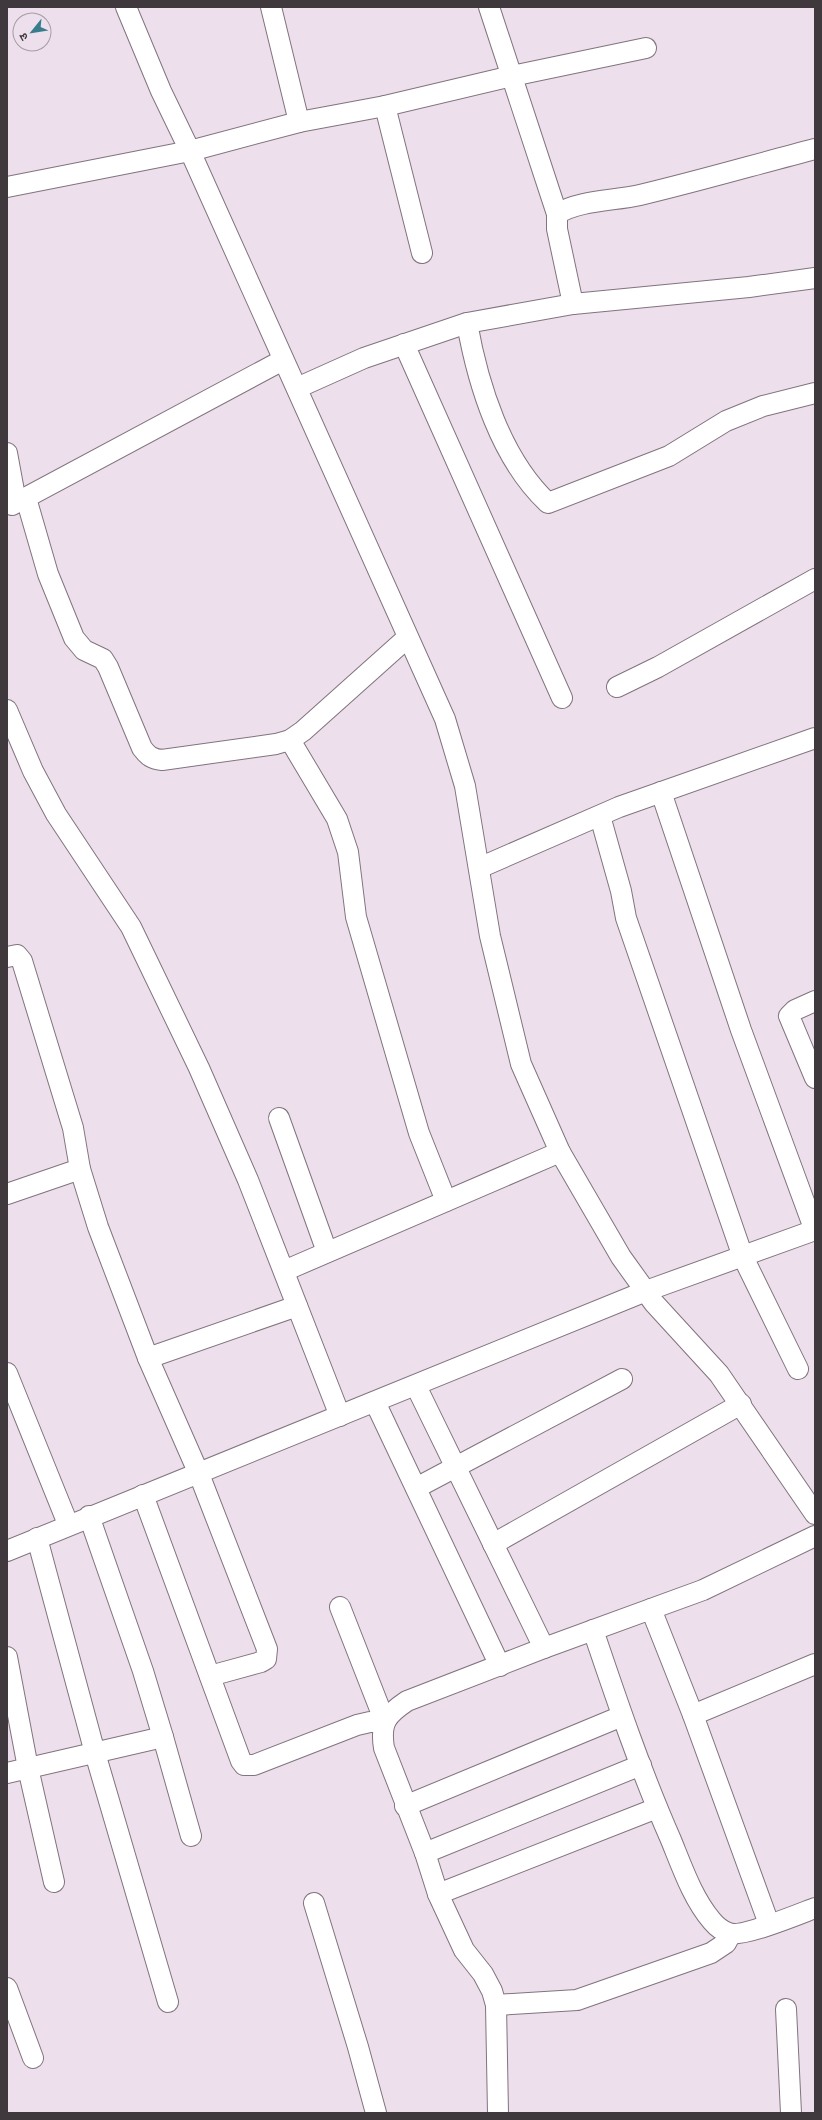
<svg xmlns="http://www.w3.org/2000/svg" width="822" height="2120" font-family="'Space Grotesk','Noto Sans Devanagari',sans-serif">
	<style>
		.lines { fill: none; stroke-linecap: round; stroke-linejoin: round }
		.minor-casing { stroke: #80747e; stroke-width: 22 }
		.minor { stroke: #fff; stroke-width: 20 }
	</style>
	<rect width="100%" height="100%" fill="#eddfeb"/>
	<g class="lines">
		<g class="minor-casing">
			<g id="minor">
				<polyline points="126,7 161,91 190,151 445,719 465,786 490,936 521,1064 560,1152 621,1257 654,1303 719,1374 815,1514"/>
				<polyline points="271,7 299,122"/>
				<polyline points="489,7 557,214"/>
				<polyline points="385,106 422,253"/>
				<polyline points="7,187 190,151 299,122 385,106 512,76 646,48"/>
				<path d="M573 304 557 229V214C579 200 614 201 640 195 699 181 757 164 815 149"/>
				<path d="M467 323C478 385 501 459 548 503L669 456 726 421 763 406 815 393"/>
				<polyline points="404,344 562,698"/>
				<polyline points="297,388 364,358 467,323 573,304 749,287 815,278"/>
				<polyline points="7,453 16,502"/>
				<path d="M16 502 26 501 28 505 48 574 74 638 84 650 103 659 108 667 142 748C148 756 152 759 162 760L276 744 290 740 303 731 407 638"/>
				<polyline points="12,505 283,360"/>
				<polyline points="617,687 658,667 815,579"/>
				<polyline points="7,710 33,771 56,814 131,927 199,1068 248,1180 340,1416"/>
				<polyline points="290,740 337,819 348,852 356,917 419,1133 446,1201"/>
				<polyline points="661,792 741,1030 815,1231"/>
				<polyline points="600,816 621,891 626,918 743,1257 798,1369"/>
				<polyline points="479,868 619,807 815,738"/>
				<polyline points="7,957 17,955 22,961 73,1128 80,1169 98,1227 148,1358 199,1474 267,1649 266,1659 261,1662 210,1676"/>
				<polyline points="815,1001 795,1010 789,1016 815,1078"/>
				<polyline points="279,1118 327,1252"/>
				<polyline points="7,1194 80,1169"/>
				<polyline points="284,1271 560,1152"/>
				<polyline points="148,1358 297,1306"/>
				<polyline points="7,1373 68,1524"/>
				<polyline points="416,1386 544,1648"/>
				<polyline points="375,1402 500,1666"/>
				<polyline points="416,1488 622,1379"/>
				<polyline points="143,1495 241,1761 244,1765 254,1765 357,1725 370,1722 385,1722 340,1607"/>
				<polyline points="37,1538 95,1753 168,2002"/>
				<polyline points="493,1544 741,1404"/>
				<polyline points="7,1551 646,1291 815,1230"/>
				<polyline points="651,1609 693,1715 769,1924"/>
				<path d="M593 1630C617 1701 641 1772 671 1840 682 1867 693 1899 712 1921 717 1927 722 1931 729 1933 741 1938 799 1914 815 1908"/>
				<polyline points="7,1657 28,1768 54,1882"/>
				<polyline points="693,1715 815,1664"/>
				<polyline points="163,1737 191,1836"/>
				<polyline points="7,1773 163,1737 143,1671 89,1516"/>
				<polyline points="405,1806 622,1716"/>
				<polyline points="425,1853 641,1765"/>
				<polyline points="438,1894 657,1808"/>
				<polyline points="314,1903 358,2047 376,2113"/>
				<polyline points="7,1988 33,2058"/>
				<polyline points="496,2005 577,2000 711,1953 726,1943 731,1934"/>
				<polyline points="786,2009 791,2113"/>
				<path d="M498 2113 496 2005 492 1991 483 1974 464 1950 438 1894 425 1853 384 1748C380 1723 386 1715 407 1701L544 1648 703 1590 815 1536"/>
			</g>
		</g>
		<use href="#minor" class="minor"/>
	</g>
	<rect width="822" height="2120" fill="none" stroke="#3f393e" stroke-width="16"/>
	<g transform="translate(32 32) rotate(240)"><circle r="19" fill="#eddfeb" stroke="#a79da6"/>
	<path d="M0-3L7 15L0 10L-7 15Z" fill="#397c8c"/>
	<text y="-6" font-size="11" font-weight="bold" text-anchor="middle" fill="#3f393e">उ</text>
	</g>
</svg>
